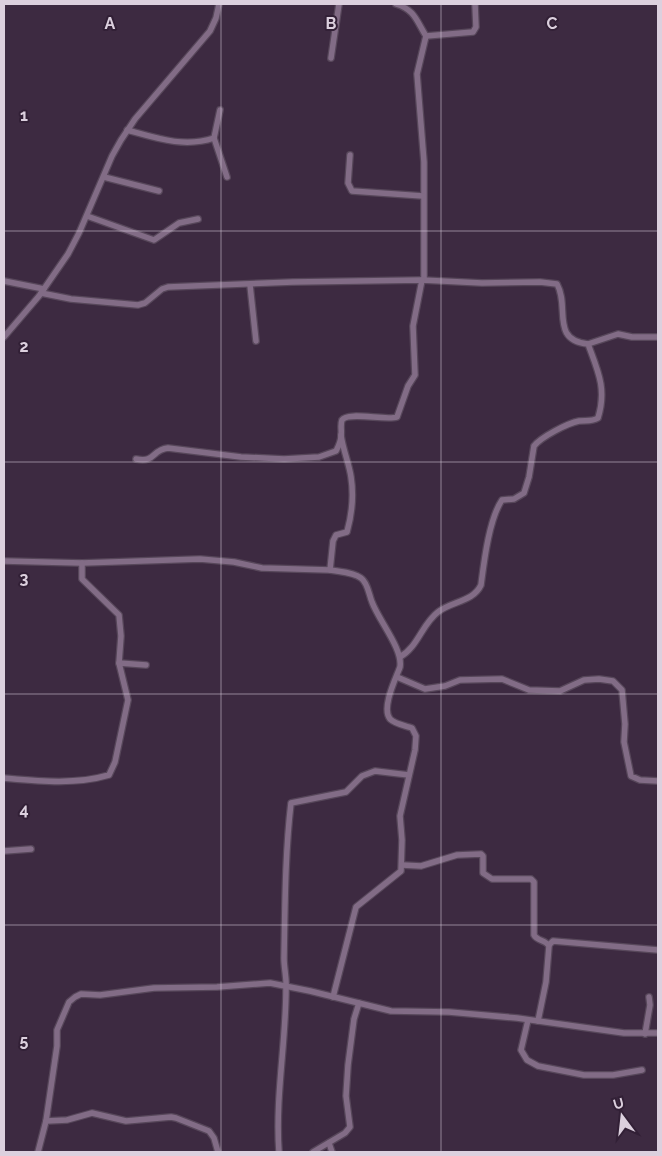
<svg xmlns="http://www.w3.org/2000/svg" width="662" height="1156" font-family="Raleway,sans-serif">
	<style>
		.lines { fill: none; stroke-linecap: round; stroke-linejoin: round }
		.minor-casing { stroke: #57475a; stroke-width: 8 }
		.minor { stroke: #826c86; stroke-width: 5.5 }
		.grid { fill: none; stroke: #dcd0de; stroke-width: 1; stroke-opacity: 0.55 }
		.grid-label { font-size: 16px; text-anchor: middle; font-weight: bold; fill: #dcd0de; stroke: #322036; stroke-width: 4; stroke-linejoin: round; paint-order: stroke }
	</style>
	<rect width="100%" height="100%" fill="#3d2a41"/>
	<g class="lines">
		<g class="minor-casing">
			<g id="minor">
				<path d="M396 4C415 10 416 20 426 36L417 74 424 162V280"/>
				<polyline points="426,36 473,32 476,27 475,4"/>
				<polyline points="331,58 339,4"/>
				<polyline points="220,110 214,138 227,177"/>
				<path d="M127 130C156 138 184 148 214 138"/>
				<polyline points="350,155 348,183 352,191 423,196"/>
				<polyline points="104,177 159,191"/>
				<polyline points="87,216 154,240 179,223 198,219"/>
				<polyline points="4,281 44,289"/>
				<polyline points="250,285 256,341"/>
				<path d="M41 293 71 299 138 305 145 303 162 289 168 287 293 282 422 280 482 283 540 282 557 284C570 307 550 340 588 344 598 371 607 389 598 418 592 422 585 420 579 421 568 423 541 437 534 446L529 477 524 493 514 499 502 500C489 519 484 562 481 585 473 602 452 601 438 612 422 624 418 647 400 657"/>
				<polyline points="4,337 39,296 68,254 79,233 112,156 121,140 135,119 210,31 216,18 219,4"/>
				<polyline points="588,344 618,334 632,337 658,337"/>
				<path d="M136 459C156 463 151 450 168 448L241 457 284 459 319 457 336 451C338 447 341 442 341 436 342 431 340 425 342 420 348 411 386 421 397 417L408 386 415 375 413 326 422 280"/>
				<path d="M4 561 82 563 200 559 234 562 262 568 330 570 333 541 336 535 347 532C352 514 354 496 351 477 349 463 343 450 341 435"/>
				<path d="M330 570C340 572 353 572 361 578 368 583 369 595 372 602 379 621 403 649 400 667 396 678 381 708 390 719 395 724 406 726 412 728L416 736 415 750 400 816 402 840 401 871 356 907 333 997"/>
				<polyline points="119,663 146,665"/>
				<polyline points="397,677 425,689 445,686 460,680 502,679 529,690 560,691 584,680 599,679 613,681 622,690 625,724 624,742 631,776 640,780 658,781"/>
				<path d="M4 778C38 781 75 785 109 775L115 762 128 700 119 663 121 636 119 615 82 579V563"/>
				<polyline points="4,851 31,849"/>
				<path d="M402 865 421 866 457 855 481 854 483 856V873L492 879H531L534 882V935C537 941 546 940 549 946L546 982 538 1021"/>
				<polyline points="549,945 553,941 658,950"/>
				<polyline points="528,1020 521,1050 527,1060 538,1066 584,1075 613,1075 642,1070"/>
				<polyline points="645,1034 650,1005 649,997"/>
				<polyline points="46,1121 57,1046 57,1030 69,1002 75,997 81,994 100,995 154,988 217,987 270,983 310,991 391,1011 449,1012 517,1018 624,1033 658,1033"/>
				<polyline points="329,1143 332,1152"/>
				<polyline points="38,1152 46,1121 67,1120 92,1113 126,1121 171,1117 176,1118 209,1131 214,1138 218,1152"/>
				<path d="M279 1152C275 1098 286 1043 286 989 287 979 284 969 284 958 285 906 285 854 291 803L346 792 362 776 375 771 409 775"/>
				<polyline points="313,1152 345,1133 350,1127 346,1096 348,1065 354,1019 359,1003"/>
			</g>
		</g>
		<use href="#minor" class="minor"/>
	</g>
	<path class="grid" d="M221 4V1152M441 4V1152M4 231H658M4 462H658M4 694H658M4 925H658"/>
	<g class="grid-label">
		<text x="110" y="29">A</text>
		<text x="331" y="29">B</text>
		<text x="552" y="29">C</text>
		<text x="24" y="121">1</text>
		<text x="24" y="352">2</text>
		<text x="24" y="584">3</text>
		<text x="24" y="815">4</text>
		<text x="24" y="1046">5</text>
	</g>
	<rect width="662" height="1156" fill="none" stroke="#dcd0de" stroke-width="10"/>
	<g transform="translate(622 1116) rotate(345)" stroke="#322036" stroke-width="4" paint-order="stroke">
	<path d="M0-4L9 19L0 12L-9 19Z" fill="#dcd0de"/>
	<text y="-8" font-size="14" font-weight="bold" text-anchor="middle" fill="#dcd0de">U</text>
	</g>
</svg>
